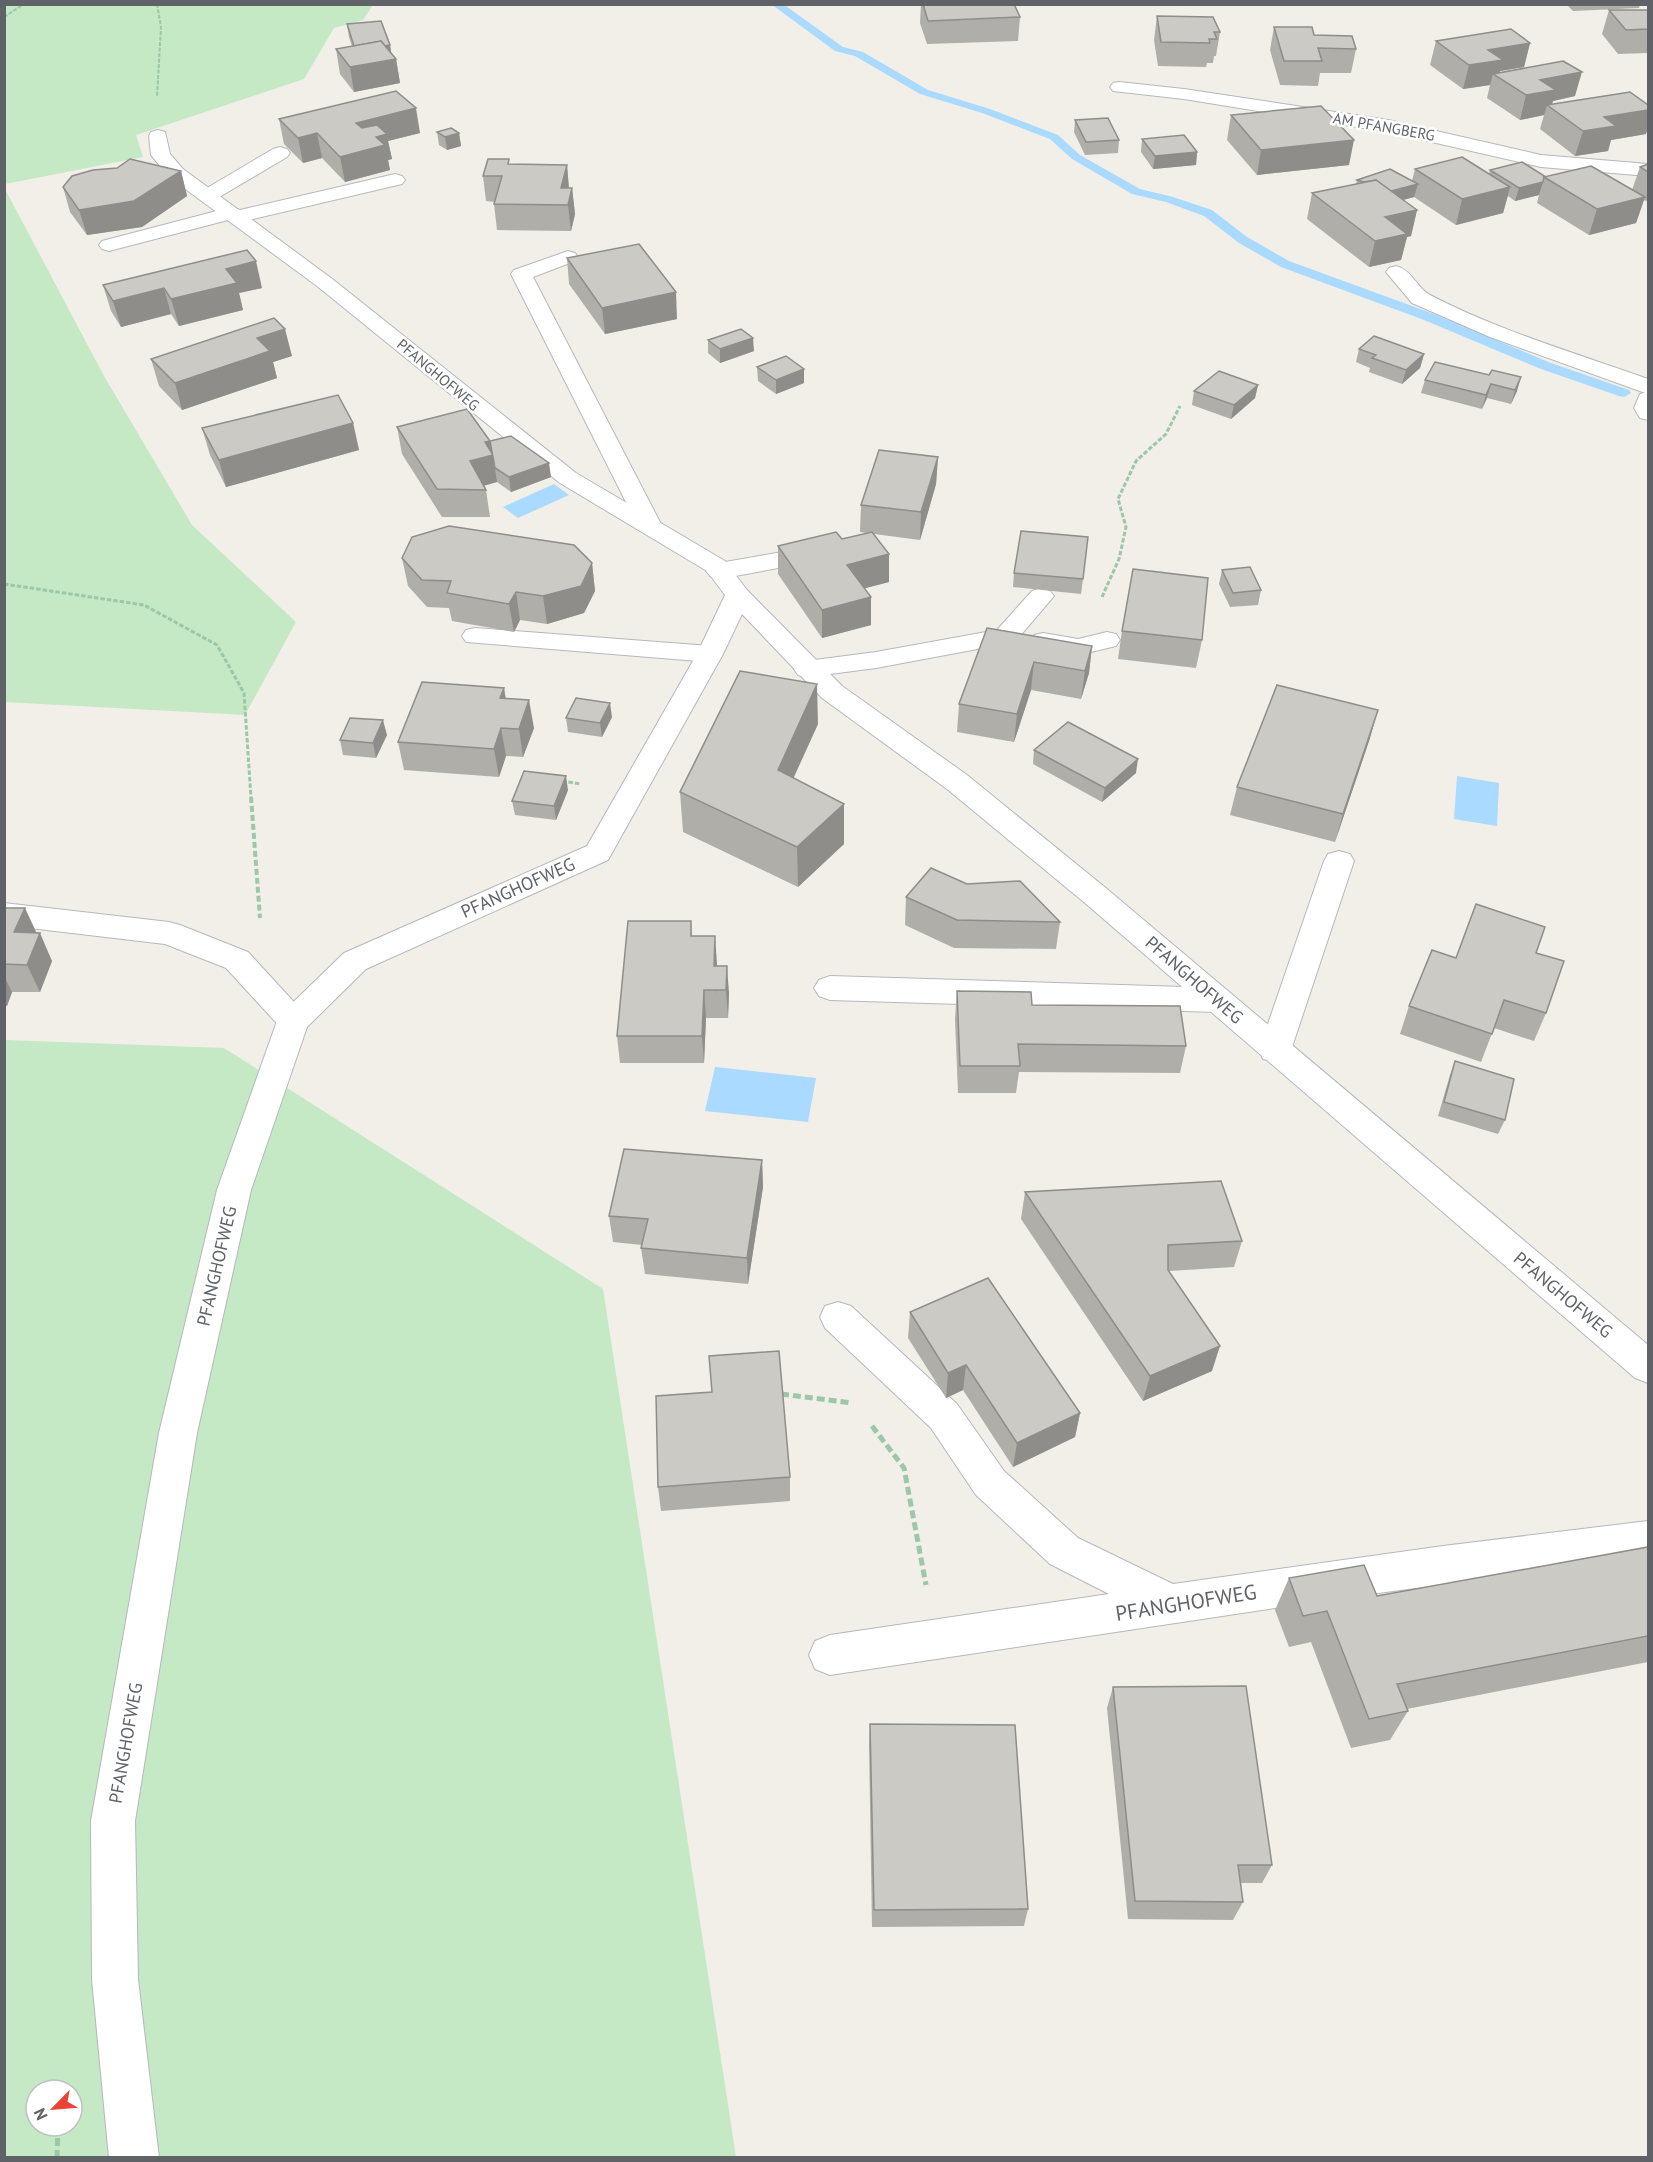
<svg xmlns="http://www.w3.org/2000/svg" width="1653" height="2162" font-family="'PT Sans',sans-serif">
	<style>
		.green { fill: #c5e8c5; fill-rule: evenodd }
		.water { fill: #aadaff }
		.lines { fill: none; stroke-linecap: round; stroke-linejoin: round }
		.stream { fill: #aadaff; fill-rule: evenodd }
		.service-casing { stroke: #b5b8bc; stroke-width: 2 }
		.minor-casing { stroke: #b5b8bc; stroke-width: 2 }
		.path-far3 { stroke: #9cc7a9; stroke-width: 2; stroke-dasharray: 4 1.5; stroke-linecap: butt }
		.path-far2 { stroke: #9cc7a9; stroke-width: 3; stroke-dasharray: 4.5 2; stroke-linecap: butt }
		.path-far1 { stroke: #9cc7a9; stroke-width: 4; stroke-dasharray: 6 3; stroke-linecap: butt }
		.path { stroke: #9cc7a9; stroke-width: 5; stroke-dasharray: 8 4; stroke-linecap: butt }
		.service { fill: #fff; fill-rule: evenodd }
		.minor { fill: #fff; fill-rule: evenodd }
		.wall { fill: #afaea9 }
		.shaded-wall { fill: #8f8d8a }
		.building { fill: #cccac5; stroke: #8f8d8a; stroke-width: 1.5 }
		.labels { text-anchor: middle; stroke-width: 5; stroke-linejoin: round; paint-order: stroke }
		.far-street-label { font-size: 15px; fill: #5f6368; stroke: #fff }
		.street-label { font-size: 18px; fill: #5f6368; stroke: #fff }
		.near-street-label { font-size: 21px; fill: #5f6368; stroke: #fff }
	</style>
	<rect width="100%" height="100%" fill="#f1efe8"/>
	<g class="green">
		<polygon points="5,5 373,5 363,20 334,28 304,79 136,135 143,157 5,184"/>
		<polygon points="5,189 104,376 192,525 296,622 245,715 5,702"/>
		<path d="M5 1040 224 1048 603 1289 736 2157 5 2158ZM36 2090H72V2126H36Z"/>
	</g>
	<g class="water">
		<polygon points="554,484 569,495 518,518 503,507"/>
		<polygon points="1457,776 1499,783 1497,826 1454,819"/>
		<polygon points="715,1067 816,1078 808,1122 705,1111"/>
	</g>
	<g class="lines">
		<polygon class="stream" points="771,4 783,4 843,47 863,52 928,90 990,109 1058,135 1080,155 1140,189 1173,197 1212,210 1247,237 1289,261 1434,314 1551,363 1629,390 1631,393 1624,397 1619,396 1541,369 1424,320 1281,267 1239,243 1204,216 1166,202 1132,194 1072,159 1050,139 982,113 920,94 855,56 835,51"/>
		<g class="service-casing">
			<g id="service">
				<polygon points="280,147 287,149 290,153 287,157 216,199 202,199 199,195 202,191 273,149"/>
				<polygon points="395,174 402,176 405,180 402,184 236,223 228,220 109,251 102,249 99,245 102,241 232,207 240,210"/>
				<polygon points="568,251 575,253 578,257 575,261 533,277 662,526 659,531 650,533 641,531 638,526 511,274 514,270"/>
				<path d="M1396 266C1412 270 1417 288 1430 295 1499 331 1576 353 1648 379V394L1490 337 1412 303 1386 272 1389 268Z"/>
				<polygon points="823,545 832,548 836,553 832,558 719,579 710,576 706,571 710,566 719,563"/>
				<polygon points="1041,588 1050,591 1054,596 1015,642 876,668 807,677 798,675 794,669 798,663 807,661 876,652 997,630 1032,591"/>
				<polygon points="475,628 710,646 719,648 723,654 719,660 710,662 466,642 462,636 466,630"/>
				<polygon points="1107,632 1116,634 1120,640 1116,646 1078,655 1034,647 1030,641 1034,635 1043,633 1078,639"/>
				<polygon points="1339,851 1350,854 1354,861 1291,1050 1287,1059 1275,1062 1263,1059 1259,1050 1324,861 1328,854"/>
				<polygon points="4,903 169,922 180,925 248,952 304,1013 309,1021 304,1029 293,1033 282,1029 226,968 165,944 4,925"/>
				<polygon points="830,976 1217,988 1228,992 1233,1000 1228,1008 1217,1012 830,1000 819,996 814,988 819,980"/>
				<polygon points="838,1302 851,1306 957,1404 1004,1471 1078,1538 1173,1584 1443,1546 1648,1521 1648,1557 1341,1598 830,1675 815,1669 809,1655 815,1641 830,1635 1109,1594 1050,1564 976,1495 931,1428 825,1328 820,1317 825,1306"/>
			</g>
		</g>
		<g class="minor-casing">
			<g id="minor">
				<polygon points="1119,82 1184,89 1388,120 1541,155 1648,164 1648,176 1541,167 1388,132 1184,99 1113,91 1110,87 1113,83"/>
				<polygon points="158,130 165,132 170,154 183,169 331,278 576,473 725,561 747,590 842,686 967,775 1107,889 1648,1345 1648,1383 1635,1378 1085,903 947,789 822,698 742,614 723,654 608,860 366,969 307,1027 251,1190 197,1433 135,1821 138,1979 159,2158 109,2158 92,1979 91,1821 159,1433 217,1190 277,1021 282,1013 344,953 587,846 697,654 725,595 707,571 560,483 317,286 169,177 151,155 149,136 151,132"/>
				<polygon points="1648,392 1648,420 1640,418 1634,408 1640,394"/>
			</g>
		</g>
		<g class="path-far3">
			<polyline points="157,4 161,27 157,96"/>
			<polyline points="4,17 24,4"/>
		</g>
		<g class="path-far2">
			<polyline points="4,584 144,605 217,645 244,693 251,798"/>
			<polyline points="1102,597 1119,559 1126,527 1118,499 1136,461 1166,434 1180,406"/>
			<polyline points="562,781 581,784"/>
		</g>
		<polyline class="path-far1" points="251,797 260,918"/>
		<g class="path">
			<polyline points="781,1394 852,1403"/>
			<polyline points="872,1426 904,1468 926,1585"/>
			<polyline points="57,2158 58,2126"/>
		</g>
		<use href="#service" class="service"/>
		<use href="#minor" class="minor"/>
	</g>
	<g class="wall">
		<polygon points="921,4 1014,4 1020,17 1018,41 927,44 920,23"/>
		<polygon points="1566,4 1640,4 1639,8 1573,11"/>
		<polygon points="1609,10 1648,29 1648,53 1618,54 1602,34"/>
		<polygon points="1157,16 1220,32 1216,56 1214,56 1213,63 1207,63 1206,67 1158,66 1154,40"/>
		<polygon points="347,24 390,45 391,53 396,59 400,83 354,92 340,74 336,49 352,46 349,37"/>
		<polygon points="1274,27 1314,35 1356,49 1351,73 1320,73 1318,86 1280,85 1270,50"/>
		<polygon points="1436,41 1530,43 1524,67 1500,71 1499,73 1575,96 1553,101 1552,104 1646,134 1611,140 1608,151 1575,156 1540,129 1544,115 1520,120 1487,98 1490,85 1463,89 1430,65"/>
		<polygon points="1231,115 1349,165 1257,175 1227,140"/>
		<polygon points="279,119 420,133 388,141 392,159 388,160 390,170 345,182 322,158 303,163 284,144"/>
		<polygon points="1075,120 1119,140 1118,153 1085,155 1074,132"/>
		<polygon points="437,132 459,133 461,146 447,150 439,145"/>
		<polygon points="1142,139 1197,152 1196,165 1153,169 1141,152"/>
		<polygon points="510,164 567,165 569,188 572,188 575,214 571,231 497,230 494,204 495,202 486,201 483,176"/>
		<polygon points="1648,164 1648,202 1644,200 1636,223 1589,235 1537,203 1539,195 1515,201 1508,196 1503,213 1456,225 1414,197 1403,200 1417,210 1411,236 1407,237 1401,260 1369,267 1307,219 1312,193 1356,184 1357,180 1412,181 1415,169 1489,174 1490,170 1632,190 1640,167"/>
		<polygon points="181,171 187,196 142,227 87,235 70,212 63,187"/>
		<polygon points="567,258 677,319 605,334 569,284"/>
		<polygon points="103,285 262,288 239,293 243,310 179,326 171,314 121,327 111,311"/>
		<polygon points="708,340 754,351 720,363 708,353"/>
		<polygon points="1359,349 1424,354 1420,368 1402,384 1369,372 1370,368 1356,362"/>
		<polygon points="292,356 273,362 277,378 182,410 159,386 151,359"/>
		<polygon points="757,367 804,383 776,394 758,381"/>
		<polygon points="1489,375 1517,391 1511,404 1487,398 1482,409 1421,393 1425,380"/>
		<polygon points="1258,385 1255,398 1231,419 1192,405 1194,391"/>
		<polygon points="353,423 359,450 226,487 210,455 202,428"/>
		<polygon points="397,427 490,441 551,477 511,492 497,482 484,486 486,490 490,517 442,517 402,454"/>
		<polygon points="938,457 936,484 920,540 874,534 889,582 864,588 871,625 822,638 778,574 778,546 842,539 867,533 860,532 861,505"/>
		<polygon points="402,558 592,563 595,591 584,613 547,624 520,620 514,632 452,621 449,608 427,607 408,586"/>
		<polygon points="1222,570 1261,590 1258,605 1230,607 1219,584"/>
		<polygon points="1014,573 1083,579 1081,594 1013,587"/>
		<polygon points="987,628 1092,646 1089,673 1081,699 1031,690 1014,742 957,732 959,704"/>
		<polygon points="1122,631 1202,640 1196,668 1118,659"/>
		<polygon points="504,688 506,699 534,728 523,757 506,756 499,777 404,770 398,742"/>
		<polygon points="612,717 602,737 568,732 566,718"/>
		<polygon points="818,724 793,778 844,844 798,887 683,832 680,792"/>
		<polygon points="387,735 376,758 343,755 340,740"/>
		<polygon points="1370,738 1335,842 1230,815 1237,787"/>
		<polygon points="1034,750 1136,773 1102,802 1033,764"/>
		<polygon points="568,790 556,820 515,815 512,801"/>
		<polygon points="967,884 1060,922 1056,949 954,948 905,925 906,897"/>
		<polygon points="4,908 36,933 52,961 40,992 12,992 7,1006 4,1006"/>
		<polygon points="691,921 692,936 717,966 729,993 728,1018 706,1018 704,1063 620,1063 617,1036"/>
		<polygon points="1536,953 1546,1013 1534,1041 1494,1028 1481,1062 1400,1034 1409,1006 1456,958"/>
		<polygon points="957,991 1032,1005 1186,1046 1180,1073 1019,1072 1016,1093 958,1093 955,1019"/>
		<polygon points="1455,1061 1505,1120 1498,1134 1438,1116 1450,1075"/>
		<polygon points="762,1160 763,1187 748,1284 645,1274 641,1248 642,1245 613,1242 609,1216"/>
		<polygon points="1025,1192 1242,1241 1234,1267 1169,1271 1212,1371 1143,1401 1021,1219"/>
		<polygon points="910,1312 1080,1413 1075,1437 1013,1467 963,1390 946,1398 908,1338"/>
		<polygon points="790,1477 790,1501 661,1511 658,1487"/>
		<polygon points="1648,1547 1648,1662 1407,1709 1408,1711 1390,1740 1351,1748 1311,1642 1289,1647 1275,1610 1289,1578 1377,1596"/>
		<polygon points="1113,1687 1272,1865 1262,1883 1241,1883 1243,1902 1233,1920 1128,1919 1107,1708"/>
		<polygon points="870,1724 1028,1909 1024,1926 872,1927 869,1745"/>
	</g>
	<g class="shaded-wall">
		<polygon points="1530,43 1524,67 1500,71 1498,77 1493,74 1490,85 1463,89 1469,65 1488,50"/>
		<polygon points="390,45 392,58 355,49"/>
		<polygon points="396,59 400,83 354,92 350,67"/>
		<polygon points="1582,72 1575,96 1553,101 1551,107 1547,105 1544,115 1520,120 1526,95 1540,80"/>
		<polygon points="416,108 420,133 388,141 392,159 388,160 390,170 345,182 340,157 356,123"/>
		<polygon points="1648,110 1648,128 1646,134 1611,140 1608,151 1575,156 1583,131 1604,117"/>
		<polygon points="317,133 322,158 303,163 298,138"/>
		<polygon points="459,133 461,146 447,150 445,137"/>
		<polygon points="1354,140 1349,165 1257,175 1261,150"/>
		<polygon points="1197,152 1196,165 1153,169 1155,156"/>
		<polygon points="567,165 569,190 561,188"/>
		<polygon points="181,171 187,196 142,227 87,235 79,210"/>
		<polygon points="1543,182 1539,195 1515,201 1519,188"/>
		<polygon points="1418,184 1414,197 1388,204 1391,191"/>
		<polygon points="1510,187 1503,213 1456,225 1462,199"/>
		<polygon points="572,188 575,214 571,231 568,205"/>
		<polygon points="1645,197 1636,223 1589,235 1597,209"/>
		<polygon points="1417,210 1411,236 1407,237 1401,260 1369,267 1375,241 1385,217"/>
		<polygon points="256,261 262,288 239,293 243,310 179,326 171,299 226,269"/>
		<polygon points="164,288 171,314 121,327 113,301"/>
		<polygon points="676,292 677,319 605,334 602,308"/>
		<polygon points="285,329 292,356 273,362 277,378 182,410 175,383 257,338"/>
		<polygon points="753,338 754,351 720,363 720,349"/>
		<polygon points="1424,354 1420,368 1402,384 1406,370"/>
		<polygon points="804,369 804,383 776,394 776,380"/>
		<polygon points="1521,377 1517,391 1511,404 1515,390"/>
		<polygon points="1491,384 1487,398 1482,409 1486,395"/>
		<polygon points="1258,385 1255,398 1231,419 1234,405"/>
		<polygon points="353,423 359,450 226,487 219,460"/>
		<polygon points="490,441 493,455 497,482 474,488 470,461 485,442"/>
		<polygon points="938,457 936,484 920,540 921,512"/>
		<polygon points="549,463 551,477 511,492 509,477"/>
		<polygon points="889,554 889,582 847,593 847,565"/>
		<polygon points="592,563 595,591 584,613 547,624 543,596"/>
		<polygon points="516,592 520,620 514,632 509,604"/>
		<polygon points="871,597 871,625 822,638 822,610"/>
		<polygon points="1092,646 1089,673 1081,699 1085,671"/>
		<polygon points="1034,662 1031,690 1014,742 1017,714"/>
		<polygon points="817,684 818,724 779,810 778,770"/>
		<polygon points="504,688 508,716 500,698"/>
		<polygon points="529,700 534,728 523,757 519,729"/>
		<polygon points="610,703 612,717 602,737 600,723"/>
		<polygon points="1378,710 1370,738 1335,842 1343,814"/>
		<polygon points="383,720 387,735 376,758 373,743"/>
		<polygon points="501,728 506,756 499,777 494,749"/>
		<polygon points="1138,759 1136,773 1102,802 1105,788"/>
		<polygon points="566,776 568,790 556,820 554,806"/>
		<polygon points="844,804 844,844 798,887 797,847"/>
		<polygon points="25,908 38,936 14,932"/>
		<polygon points="40,933 52,961 40,992 27,965"/>
		<polygon points="715,936 717,964 716,994 714,966"/>
		<polygon points="727,966 729,993 728,1018 726,990"/>
		<polygon points="4,976 12,992 7,1006 4,1002"/>
		<polygon points="704,990 706,1018 704,1063 702,1036"/>
		<polygon points="762,1160 763,1187 748,1284 747,1258"/>
		<polygon points="1220,1346 1212,1371 1143,1401 1150,1376"/>
		<polygon points="966,1365 963,1390 946,1398 948,1373"/>
		<polygon points="1080,1413 1075,1437 1013,1467 1017,1443"/>
	</g>
	<g class="building">
		<polygon points="923,4 1014,4 1020,17 928,21"/>
		<polygon points="1609,10 1648,10 1648,29 1626,30"/>
		<polygon points="1157,16 1213,17 1220,32 1214,32 1217,39 1209,39 1210,43 1161,42"/>
		<polygon points="381,21 390,45 385,46 381,41 354,46 347,24"/>
		<polygon points="1274,27 1312,27 1314,35 1352,36 1356,49 1318,48 1322,61 1284,61"/>
		<polygon points="1511,29 1530,43 1488,50 1503,60 1469,65 1436,41"/>
		<polygon points="381,41 396,59 350,67 336,49"/>
		<polygon points="1563,61 1582,72 1540,80 1556,90 1526,95 1493,74"/>
		<polygon points="396,91 416,108 356,123 362,128 377,125 387,134 376,137 385,145 340,157 317,133 298,138 279,119"/>
		<polygon points="1630,92 1648,105 1648,110 1604,117 1616,126 1583,131 1547,105"/>
		<polygon points="1321,106 1354,140 1261,150 1231,115"/>
		<polygon points="1108,118 1119,140 1086,142 1075,120"/>
		<polygon points="451,128 459,133 445,137 437,132"/>
		<polygon points="1184,135 1197,152 1155,156 1142,139"/>
		<polygon points="1462,157 1510,187 1462,199 1415,169"/>
		<polygon points="130,159 181,171 134,201 79,210 63,187 72,176 93,170 117,168"/>
		<polygon points="488,159 509,159 508,164 567,165 561,188 572,188 568,205 494,204 502,176 483,176"/>
		<polygon points="1522,162 1546,177 1544,177 1543,182 1519,188 1490,170"/>
		<polygon points="1648,164 1648,172 1640,167"/>
		<polygon points="1591,166 1645,197 1597,209 1544,177"/>
		<polygon points="1390,169 1418,184 1391,191 1376,180 1364,182 1357,180"/>
		<polygon points="1376,180 1417,210 1385,217 1407,234 1375,241 1312,193"/>
		<polygon points="639,244 676,292 602,308 567,258"/>
		<polygon points="247,250 256,261 226,269 237,283 171,299 164,288 113,301 103,285"/>
		<polygon points="274,318 285,329 257,338 270,351 175,383 151,359"/>
		<polygon points="741,329 753,338 720,349 708,340"/>
		<polygon points="1374,336 1424,354 1406,370 1372,358 1376,355 1359,349"/>
		<polygon points="786,356 804,369 776,380 757,367"/>
		<polygon points="1435,362 1489,375 1492,370 1521,377 1515,390 1491,384 1486,395 1425,380"/>
		<polygon points="1219,371 1258,385 1234,405 1194,391"/>
		<polygon points="338,395 353,423 219,460 202,428"/>
		<polygon points="467,409 490,441 485,442 493,455 470,461 486,490 437,489 397,427"/>
		<polygon points="511,436 549,463 509,477 495,468 490,441"/>
		<polygon points="879,450 938,457 921,512 861,505"/>
		<polygon points="449,526 574,545 592,563 581,586 543,596 516,592 509,604 447,593 451,581 422,580 402,558 412,537"/>
		<polygon points="1021,531 1088,537 1083,579 1014,573"/>
		<polygon points="836,532 842,539 872,532 889,554 847,565 871,597 822,610 778,546"/>
		<polygon points="1250,567 1261,590 1233,593 1222,570"/>
		<polygon points="1133,569 1208,578 1202,640 1122,631"/>
		<polygon points="987,628 1092,646 1085,671 1034,662 1017,714 959,704"/>
		<polygon points="740,671 817,684 778,770 844,804 797,847 680,792"/>
		<polygon points="422,682 504,688 500,698 529,700 519,729 501,728 494,749 398,742"/>
		<polygon points="1277,685 1378,710 1343,814 1237,787"/>
		<polygon points="576,698 610,703 600,723 566,718"/>
		<polygon points="350,718 383,720 373,743 340,740"/>
		<polygon points="1068,722 1138,759 1105,788 1034,750"/>
		<polygon points="524,771 566,776 554,806 512,801"/>
		<polygon points="931,868 967,884 1020,881 1060,922 957,920 906,897"/>
		<polygon points="1476,904 1545,927 1536,953 1564,961 1546,1013 1504,1000 1492,1034 1409,1006 1432,950 1456,958"/>
		<polygon points="4,908 25,908 14,932 40,933 27,965 4,964"/>
		<polygon points="628,921 691,921 691,936 715,936 714,966 727,966 726,990 704,990 702,1036 617,1036"/>
		<polygon points="957,991 1031,992 1032,1005 1180,1006 1186,1046 1018,1044 1020,1066 960,1066"/>
		<polygon points="1455,1061 1514,1079 1505,1120 1444,1102"/>
		<polygon points="624,1149 762,1160 747,1258 641,1248 648,1219 609,1216"/>
		<polygon points="1221,1181 1242,1241 1168,1245 1168,1270 1220,1346 1150,1376 1025,1192"/>
		<polygon points="988,1278 1080,1413 1017,1443 966,1365 948,1373 910,1312"/>
		<polygon points="779,1351 790,1477 658,1487 656,1396 712,1392 709,1356"/>
		<polygon points="1648,1547 1648,1636 1397,1684 1408,1711 1369,1719 1327,1611 1303,1616 1289,1578 1364,1565 1377,1596"/>
		<polygon points="1246,1686 1272,1865 1238,1865 1243,1902 1135,1901 1113,1687"/>
		<polygon points="870,1724 1015,1725 1028,1909 874,1910"/>
	</g>
	<g class="labels">
		<g class="far-street-label">
			<text transform="translate(1384 127) rotate(10)" y="5">AM PFANGBERG</text>
			<text transform="translate(438 375) rotate(40)" y="5">PFANGHOFWEG</text>
		</g>
		<g class="street-label">
			<text transform="translate(518 888) rotate(-24)" y="6">PFANGHOFWEG</text>
			<text transform="translate(1194 980) rotate(41)" y="6">PFANGHOFWEG</text>
			<text transform="translate(217 1266) rotate(-77)" y="6">PFANGHOFWEG</text>
			<text transform="translate(1563 1295) rotate(40)" y="6">PFANGHOFWEG</text>
			<text transform="translate(126 1743) rotate(-80)" y="6">PFANGHOFWEG</text>
		</g>
		<g class="near-street-label">
			<text transform="translate(1186 1603) rotate(-9)" y="7">PFANGHOFWEG</text>
		</g>
	</g>
	<rect width="1653" height="2162" fill="none" stroke="#5f6368" stroke-width="12"/>
	<g transform="translate(54 2108) rotate(245)"><circle r="28" fill="#ffffff" stroke="#bfc1c3" stroke-width="1.5"/>
	<path d="M0-4.5L10 22L0 15L-10 22Z" fill="#ea4335"/>
	<text y="-9" font-size="16" font-weight="bold" text-anchor="middle" fill="#5f6368">N</text>
	</g>
</svg>
